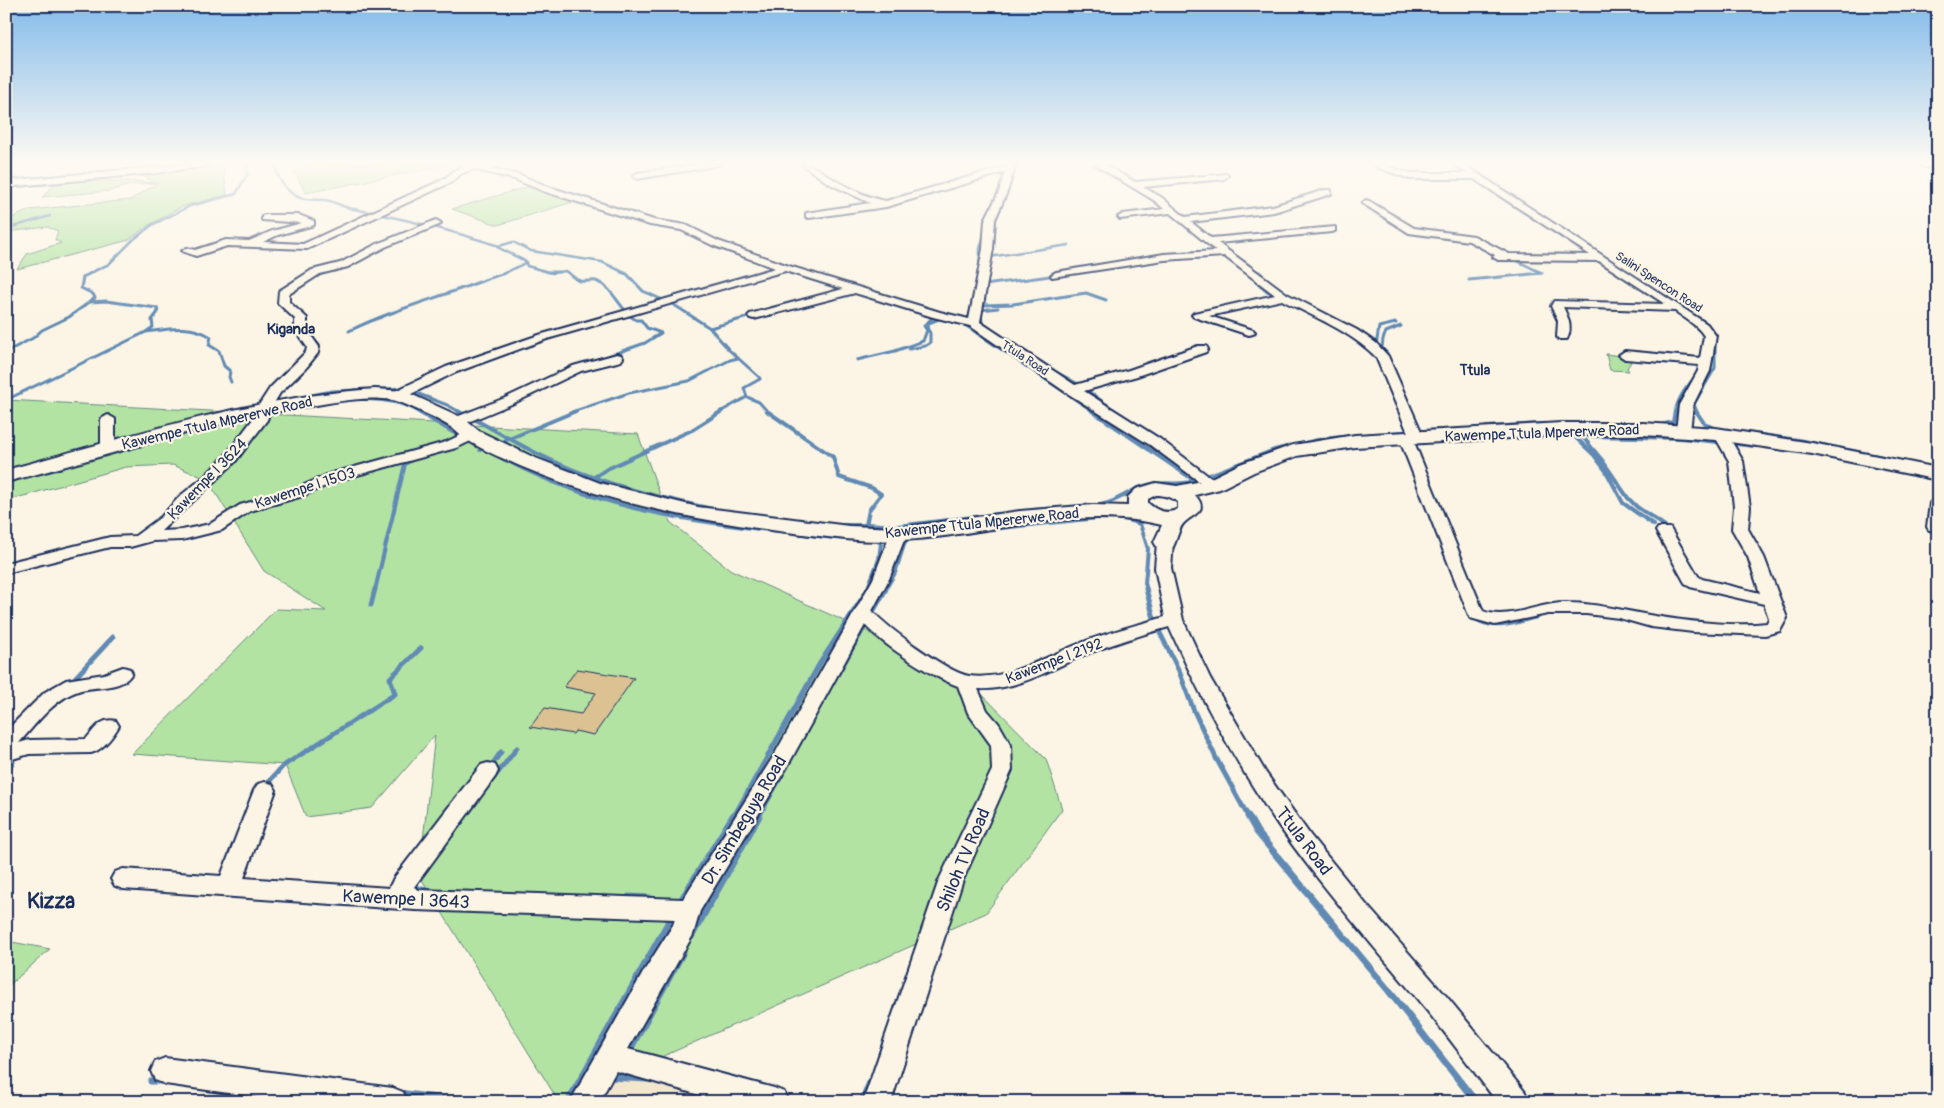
<svg xmlns="http://www.w3.org/2000/svg" width="1944" height="1108" font-family="Pangolin,sans-serif">
	<style>
		.built { fill: #f2e6cc }
		.green { fill: #b3e3a3; stroke: #678980 }
		.lines { fill: none; stroke-linecap: round; stroke-linejoin: round }
		.stream-far4 { stroke: #618ab4; stroke-width: 2.5 }
		.stream-far3 { stroke: #618ab4; stroke-width: 3 }
		.stream-far2 { stroke: #618ab4; stroke-width: 4 }
		.stream-far1 { stroke: #618ab4; stroke-width: 5 }
		.stream { stroke: #618ab4; stroke-width: 7 }
		.building { fill: #dcc292; stroke: #1b2f5e }
		.street-casing { stroke: #1b2f5e; stroke-width: 4 }
		.secondary-casing { stroke: #1b2f5e; stroke-width: 4 }
		.street { fill: #fcf5e5; fill-rule: evenodd }
		.secondary { fill: #fcf5e5; fill-rule: evenodd }
		.labels { text-anchor: middle; stroke-width: 4.5; stroke-linejoin: round; paint-order: stroke }
		.far-street-label { font-size: 12px; fill: #1b2f5e; stroke: #fcf5e5 }
		.far-neighbourhood-label { font-size: 14px; font-weight: bold; fill: #1b2f5e; stroke: #fcf5e5 }
		.far-quarter-label { font-size: 15px; font-weight: bold; fill: #1b2f5e; stroke: #fcf5e5 }
		.street-label { font-size: 15px; fill: #1b2f5e; stroke: #fcf5e5 }
		.near-street-label { font-size: 18px; fill: #1b2f5e; stroke: #fcf5e5 }
		.near-quarter-label { font-size: 21px; font-weight: bold; fill: #1b2f5e; stroke: #fcf5e5 }
	</style>
	<rect width="100%" height="100%" fill="#fcf5e5"/>
	<filter id="ink" filterUnits="userSpaceOnUse"><feTurbulence type="fractalNoise" baseFrequency=".02" numOctaves="2"/><feDisplacementMap in="SourceGraphic" scale="10" xChannelSelector="R" yChannelSelector="G"/><feConvolveMatrix kernelMatrix="1 2 1 2 8 2 1 2 1" color-interpolation-filters="sRGB"/></filter>
	<g filter="url(#ink)">
		<polygon class="built" points="611,1078 652,1081 728,1102 599,1102"/>
		<g class="green">
			<polygon points="290,164 451,164 306,193"/>
			<polygon points="223,165 227,195 181,207 144,228 129,240 17,269 27,254 61,243 55,240 58,231 47,227 6,232 6,221 29,210 130,200 158,183 140,175"/>
			<polygon points="58,181 133,181 155,183 131,185 109,191 42,197"/>
			<polygon points="530,186 576,201 498,225 452,209"/>
			<polygon points="1606,354 1627,357 1631,362 1627,368 1629,371 1610,370"/>
			<polygon points="6,400 638,434 670,522 731,570 962,674 1046,759 1062,809 986,913 596,1086 569,1102 559,1102 419,875 435,735 372,808 306,817 285,765 132,754 276,609 326,611 264,571 207,479 173,465 126,467 6,501"/>
			<polygon points="6,941 50,949 6,988"/>
		</g>
		<g class="lines">
			<g class="stream-far4">
				<path d="M275 164C277 178 285 191 298 197 307 201 315 199 325 200 334 201 344 208 354 209 405 219 450 230 499 246L497 247 527 262 505 273"/>
				<polyline points="6,229 50,216"/>
				<polyline points="704,241 717,248 757,261"/>
				<polyline points="499,246 513,242 531,251 602,262 625,273"/>
				<polyline points="989,257 1069,245"/>
				<polyline points="365,258 384,249"/>
				<polyline points="1516,259 1513,259 1542,273 1540,273"/>
				<polyline points="1611,261 1620,267"/>
				<polyline points="526,263 527,266 552,273 566,271 569,273"/>
				<polyline points="1244,263 1260,273"/>
				<polyline points="979,271 980,248 983,238"/>
				<polyline points="90,273 109,264 134,239 152,225 190,206 236,194 248,173 246,164"/>
			</g>
			<g class="stream-far3">
				<polyline points="548,272 559,272"/>
				<path d="M567 272C571 275 576 280 580 281 585 282 591 280 596 281 611 287 616 301 626 311L622 313"/>
				<polyline points="621,272 627,274 643,291 665,301 668,300"/>
				<polyline points="1259,272 1273,285"/>
				<polyline points="1629,273 1660,293"/>
				<polyline points="1249,274 1265,290 1278,297"/>
				<polyline points="1469,280 1542,273 1540,272"/>
				<polyline points="984,287 985,285 1057,275"/>
				<polyline points="675,300 671,303 710,328 729,350 759,377 760,379 744,388 747,397 759,402 768,412"/>
				<path d="M90 302 106 301 157 308 158 312 152 320 153 327 146 332C169 329 191 324 211 337L209 345 219 351 224 366 230 371 229 377 231 382"/>
				<polyline points="981,305 1013,304 1086,293 1106,300"/>
				<polyline points="981,309 982,324 990,329"/>
				<polyline points="981,310 998,308"/>
				<polyline points="1687,311 1706,323 1715,334 1715,368 1694,404 1697,412"/>
				<polyline points="962,323 1094,412"/>
				<polyline points="710,328 755,315"/>
				<path d="M349 331C391 310 438 298 482 281 490 277 499 276 507 272"/>
				<polyline points="1374,344 1376,346 1379,327 1396,323"/>
				<polyline points="909,349 925,346 930,343 930,333 927,328 929,323 941,318 937,317"/>
				<polyline points="6,352 33,338 42,330 69,317 95,298 93,294 81,288 83,277 93,272"/>
				<polyline points="857,360 895,351 923,341 927,330 924,326 934,316 929,314"/>
				<polyline points="1047,367 1080,385 1084,384"/>
				<path d="M294 378C306 370 316 360 319 345L311 337"/>
				<polyline points="1396,378 1387,353 1382,348 1383,339 1386,332 1401,326"/>
				<polyline points="1387,380 1399,410"/>
				<polyline points="1086,387 1084,388 1117,412"/>
				<polyline points="6,400 146,332"/>
				<polyline points="275,402 332,391 405,388"/>
				<path d="M268 412C313 405 378 388 419 412"/>
				<path d="M460 412 447 405 411 391C480 357 553 335 627 314L636 320H641L647 328 661 333 645 343 557 374 511 398 468 412"/>
				<polyline points="572,412 629,393 689,381 730,360 738,358"/>
				<polyline points="720,412 747,397"/>
				<path d="M1675 412C1678 397 1687 386 1697 375"/>
			</g>
			<g class="stream-far2">
				<polyline points="276,411 264,413 254,434 240,447 229,462 207,485 192,496 166,523 152,534 180,534 215,526 253,502 288,494 346,471 424,452 461,437 417,411"/>
				<polyline points="458,411 463,414 472,411"/>
				<polyline points="767,411 833,457 839,477 872,488 881,494 869,510 866,525 839,525"/>
				<polyline points="1092,411 1194,480"/>
				<polyline points="1115,411 1156,438"/>
				<polyline points="1696,411 1704,423 1715,429"/>
				<path d="M472 418C499 432 525 449 553 461 605 485 661 498 717 510"/>
				<polyline points="1604,423 1629,423"/>
				<polyline points="1661,425 1673,422 1675,411"/>
				<polyline points="1486,427 1541,424"/>
				<polyline points="1740,432 1798,440 1883,457"/>
				<polyline points="1387,433 1464,429"/>
				<polyline points="1582,436 1602,460 1628,498 1637,507 1665,526"/>
				<polyline points="1589,436 1680,438 1755,446"/>
				<polyline points="1575,437 1594,455 1606,471 1623,503 1654,525"/>
				<polyline points="504,441 576,411"/>
				<polyline points="480,450 485,448"/>
				<polyline points="119,451 141,445"/>
				<path d="M500 457C591 506 676 520 778 531 802 533 826 538 850 539"/>
				<polyline points="11,469 40,461"/>
				<polyline points="28,476 57,469"/>
				<polyline points="1920,476 1938,480"/>
				<polyline points="593,478 607,469 692,430 722,411"/>
				<path d="M1032 510C1054 508 1094 509 1113 501 1127 495 1137 486 1152 484 1165 482 1178 485 1191 482L1274 450 1322 439 1352 436"/>
				<polyline points="1125,519 1140,524 1148,549 1145,583 1147,590"/>
				<polyline points="867,524 897,526 999,514"/>
				<polyline points="991,529 1098,518"/>
				<polyline points="375,590 405,464 415,458"/>
				<polyline points="867,590 879,559 881,543 872,538"/>
				<polyline points="885,590 895,573 905,542 914,537"/>
			</g>
			<g class="stream-far1">
				<polyline points="1146,589 1155,622 1151,623"/>
				<polyline points="371,605 375,589"/>
				<path d="M1474 617C1493 632 1517 622 1538 616"/>
				<polyline points="1153,630 1158,629 1179,671 1194,711 1216,758 1249,818"/>
				<polyline points="837,675 886,589"/>
				<polyline points="72,681 113,637"/>
				<polyline points="489,769 501,752"/>
				<polyline points="6,770 13,762 8,757"/>
				<polyline points="493,779 517,748"/>
				<polyline points="265,786 283,766 395,694 390,678 421,648"/>
				<polyline points="733,818 820,663 868,589"/>
				<polyline points="758,818 785,769"/>
			</g>
			<g class="stream">
				<polyline points="1248,816 1257,832 1389,991 1476,1102"/>
				<polyline points="412,888 431,891"/>
				<polyline points="629,897 649,898"/>
				<polyline points="680,902 733,816"/>
				<polyline points="691,937 759,816"/>
				<polyline points="628,1053 683,952"/>
				<polyline points="608,1079 610,1077 647,1079"/>
				<polyline points="151,1081 164,1081"/>
				<polyline points="399,1093 467,1102"/>
				<polyline points="568,1102 672,916"/>
				<polyline points="862,1102 871,1080"/>
			</g>
		</g>
		<polygon class="building" points="577,669 634,678 594,735 575,731 573,734 530,727 545,708 581,714 596,693 564,687"/>
		<g class="lines">
			<g class="street-casing">
				<g id="street">
					<polygon points="189,164 210,164 206,166 157,173 6,187 6,181"/>
					<path d="M459 164H474L520 175 549 187 654 220 686 225 718 241 789 266 940 312 969 319 983 249 985 220 999 192 1005 172 886 207 809 218 806 217V213L870 203 830 184 801 164C814 164 824 174 835 180 851 189 868 198 886 201L1007 166 1008 164H1016L1007 192 995 220 993 249 980 322 1075 385 1129 370 1198 346H1206L1208 349 1206 352 1137 376 1084 391 1160 439 1220 485 1218 488H1208L1150 445 1067 393 970 326 933 317 855 293 754 319 750 318 748 316 750 314 843 289 785 271 547 339 454 373 403 398H393L392 395 393 392 446 367 539 335 775 268 712 245 681 230 650 225 543 191 514 179 473 169 461 174 450 183 307 249 227 246 196 256 182 251 187 248 195 250 226 240 249 241 272 231 302 223 262 220V216L265 215H299L314 221V225L278 235 263 242 303 244 444 179 455 170 464 167Z"/>
					<polygon points="699,164 719,164 715,166 637,179 633,176 637,173"/>
					<path d="M1094 164H1104L1135 182 1227 174 1228 176 1224 179 1143 187 1161 197 1185 217 1273 206 1325 190H1331V194L1274 212 1191 222 1211 238 1335 227V231L1332 232 1218 243 1287 294 1357 330 1376 343 1388 356 1424 438 1422 441 1414 442 1483 611C1508 621 1540 602 1566 603 1595 603 1620 610 1649 615 1683 621 1733 627 1767 623L1769 618 1764 604 1690 587 1685 583 1656 531 1658 528H1670L1698 576 1702 579 1760 593 1748 557 1732 529 1734 507 1729 461 1714 435 1721 431 1726 432 1743 461 1750 507 1748 529 1764 557 1787 618 1780 631 1765 635 1693 632 1651 627 1619 618 1586 614H1548L1495 625 1470 618 1399 438 1401 435H1409L1376 357C1350 331 1314 317 1282 300L1209 316 1253 330 1255 332 1253 334 1249 335 1194 317 1192 315 1194 313 1275 295 1224 256 1164 260 1052 277 1051 275 1056 272 1164 254 1216 251 1170 213 1120 219 1118 217 1123 214 1164 209 1155 201Z"/>
					<path d="M1454 164H1463L1707 324 1716 336 1710 371 1693 405 1690 431 1688 434 1683 435 1676 431 1679 405 1698 371 1699 365 1625 359 1619 355 1625 351 1700 358 1704 336C1697 325 1686 319 1675 311L1563 307C1568 317 1573 328 1567 339H1559L1557 337 1558 321 1551 306 1554 301 1665 304 1599 261 1498 260 1493 257 1495 255 1469 241 1409 233 1362 203 1366 200 1369 201 1414 228 1474 236 1509 254 1590 255 1474 179H1410L1376 167 1380 165 1410 173H1467Z"/>
					<polygon points="1921,164 1938,166 1938,171 1922,166"/>
					<polygon points="436,220 441,223 439,225 385,247 348,267 320,274 289,294 289,302 307,318 307,330 319,347 318,353 306,368 280,393 271,408 267,420 235,462 161,531 182,530 210,524 240,505 293,490 329,474 446,442 467,432 477,432 479,435 477,438 456,448 339,480 303,496 250,511 222,530 182,540 152,541 130,547 110,547 6,573 6,563 110,537 135,536 161,517 180,496 204,477 225,456 253,419 257,408 270,388 306,352 307,347 295,330 295,319 278,303 279,291 312,270 340,263 379,243"/>
					<polygon points="617,354 621,355 623,358 621,361 581,371 514,403 461,425 451,425 449,422 451,419 505,398 573,366"/>
					<polygon points="108,415 115,419 115,448 108,452 101,448 101,419"/>
					<polygon points="1938,499 1938,531 1929,530 1927,527 1930,503 1933,500"/>
					<path d="M898 530 904 532 906 535 889 579 872 611C888 628 948 673 969 676 1009 681 1046 656 1081 643 1108 632 1137 625 1165 617L1155 568 1157 542 1159 539H1171L1173 542 1171 568 1183 620 1210 678 1266 773 1310 835 1365 903 1447 997 1525 1092 1529 1102H1497C1474 1072 1452 1041 1428 1012 1383 957 1336 904 1294 847 1244 779 1203 704 1169 627 1140 635 1112 644 1084 655 1051 669 1016 691 978 689L987 710 999 724 1011 745 1012 770 963 880 891 1102H863L939 880 992 770 991 745 968 713 958 686C932 677 883 645 865 625L787 767 700 911 693 935 628 1049 774 1088 784 1092 788 1102H724L616 1071 599 1102H570L644 971 673 925 675 919 415 910 123 889 115 886 111 879 115 872 123 869 221 876 254 790 258 784 265 782 272 784 276 790 244 878 389 888 394 878 481 765 488 763 495 765 498 771 495 777 414 887 419 890 683 899 773 757 873 579 890 535 892 532Z"/>
					<path d="M123 667 130 669 132 673C122 691 95 685 78 691 54 699 35 725 19 743L29 740 86 739C95 729 101 717 116 721L119 726C113 736 103 750 91 753L29 754 6 761V731L45 692 66 680 104 674Z"/>
					<polygon points="165,1058 393,1088 403,1092 407,1102 291,1102 165,1084 155,1080 151,1071 155,1062"/>
				</g>
			</g>
			<g class="secondary-casing">
				<path id="secondary" d="M375 389 404 391 463 418 479 431 533 457 600 483 698 507 849 526 898 528 1020 511 1093 505 1128 506V497L1136 489 1156 483 1177 486 1207 480 1240 464 1293 445 1355 435 1561 423H1643L1716 428 1812 443 1938 468V480L1812 454 1716 440 1643 435H1561L1355 447 1297 456 1254 472 1220 489 1195 495C1209 511 1195 513 1185 522 1179 526 1177 540 1173 547L1165 549 1157 547 1154 542 1162 525C1055 500 951 551 846 539 735 527 623 510 520 466 502 458 482 450 466 439 461 436 457 432 452 428 442 421 404 402 392 400 364 395 331 403 303 407 202 424 105 457 6 482V470C128 437 249 397 375 389ZM1156 495C1165 495 1171 497 1178 502V509C1167 515 1157 511 1148 503V499Z"/>
			</g>
			<use href="#street" class="street"/>
			<use href="#secondary" class="secondary"/>
		</g>
	</g>
	<linearGradient id="sky" x2="0" y2="1"><stop stop-color="#84bbea"/><stop offset="0.51" stop-color="#fefaf3"/><stop offset="1" stop-color="#fefaf3" stop-opacity="0"/></linearGradient>
	<rect width="1944" height="319" fill="url(#sky)"/>
	<g class="labels">
		<g class="far-street-label">
			<text transform="translate(1659 282) rotate(33)" y="4">Salini Spencon Road</text>
			<text transform="translate(1025 358) rotate(33)" y="4">Ttula Road</text>
		</g>
		<g class="far-neighbourhood-label">
			<text x="1475" y="375">Ttula</text>
		</g>
		<g class="far-quarter-label">
			<text x="291" y="334">Kiganda</text>
		</g>
		<g class="street-label">
			<text transform="translate(217 423) rotate(-13)" y="5">Kawempe Ttula Mpererwe Road</text>
			<text transform="translate(1542 433) rotate(-2)" y="5">Kawempe Ttula Mpererwe Road</text>
			<text transform="translate(207 479) rotate(-46)" y="5">Kawempe I 3624</text>
			<text transform="translate(305 488) rotate(-18)" y="5">Kawempe I 1503</text>
			<text transform="translate(982 523) rotate(-6)" y="5">Kawempe Ttula Mpererwe Road</text>
			<text transform="translate(1054 661) rotate(-21)" y="5">Kawempe I 2192</text>
		</g>
		<g class="near-street-label">
			<text transform="translate(744 820) rotate(-59)" y="6">Dr. Simbeguya Road</text>
			<text transform="translate(1304 841) rotate(53)" y="6">Ttula Road</text>
			<text transform="translate(963 860) rotate(-67)" y="6">Shiloh TV Road</text>
			<text transform="translate(406 899) rotate(3)" y="6">Kawempe I 3643</text>
		</g>
		<g class="near-quarter-label">
			<text x="51" y="908">Kizza</text>
		</g>
	</g>
	<rect width="1944" height="1108" fill="none" stroke="#fcf5e5" stroke-width="25"/>
	<rect x="12" y="12" width="1919" height="1083" fill="none" stroke="#1b2f5e" stroke-width="2" filter="url(#ink)"/>
</svg>
